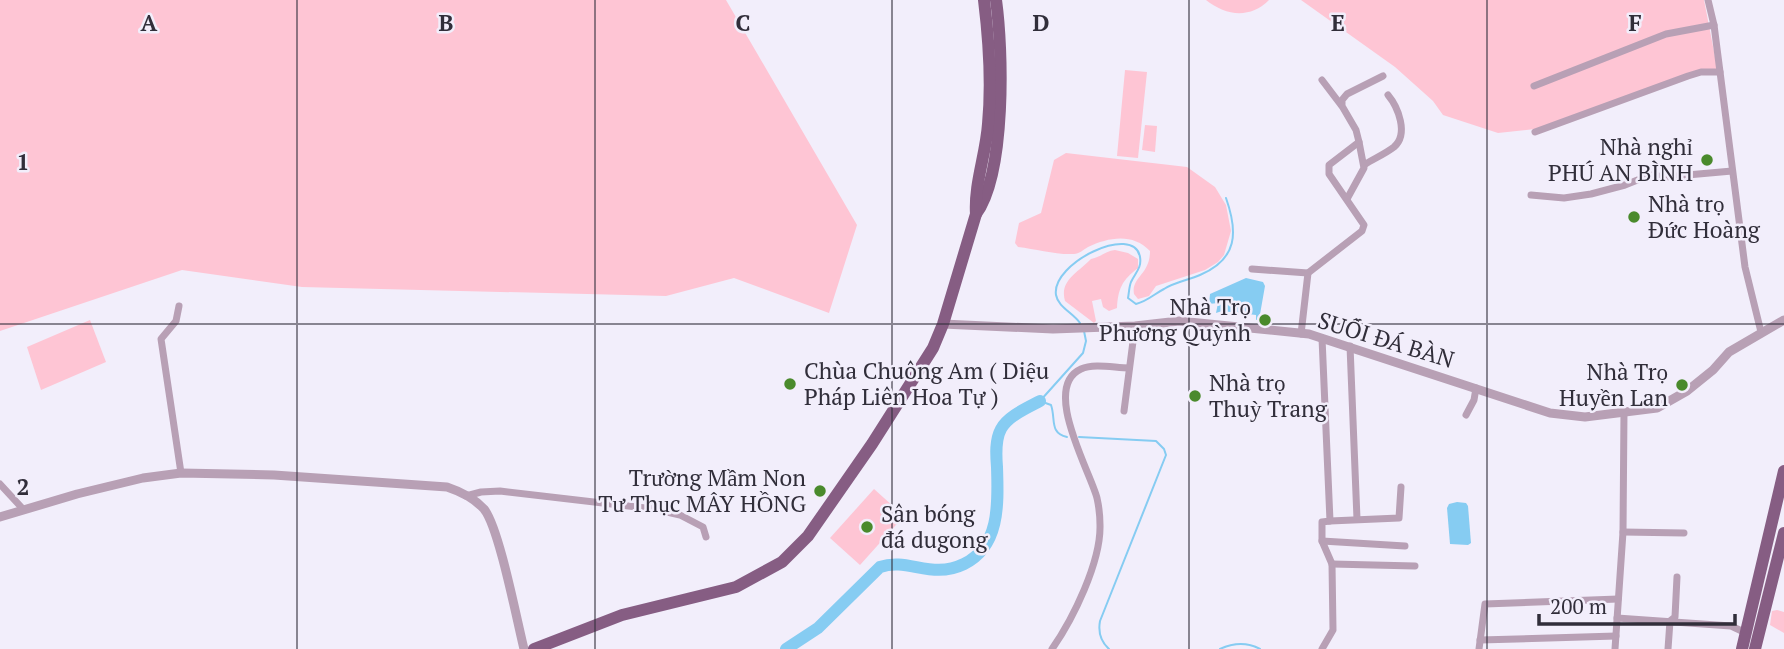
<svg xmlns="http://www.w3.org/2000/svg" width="1784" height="649" font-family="'PT Serif',serif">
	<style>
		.green { fill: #fec5d4 }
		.water { fill: #86ccf2 }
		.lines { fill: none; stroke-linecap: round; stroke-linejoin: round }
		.stream { stroke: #86ccf2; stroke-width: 2 }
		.river { stroke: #86ccf2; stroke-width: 12 }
		.minor { stroke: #b8a0b5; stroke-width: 7 }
		.tertiary { stroke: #b8a0b5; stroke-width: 9 }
		.primary { stroke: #865d83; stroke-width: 12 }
		.grid { fill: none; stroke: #312e3a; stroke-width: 2; stroke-opacity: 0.55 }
		.poi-dot { fill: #4a8a2c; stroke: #f2eefb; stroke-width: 2.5 }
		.labels { text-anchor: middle; stroke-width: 5; stroke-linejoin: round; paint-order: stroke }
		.poi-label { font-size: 23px; fill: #312e3a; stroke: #f2eefb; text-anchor: end }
		.street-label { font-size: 23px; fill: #312e3a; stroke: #f2eefb }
		.grid-label { font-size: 23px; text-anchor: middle; font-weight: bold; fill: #312e3a; stroke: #f2eefb; stroke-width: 5; stroke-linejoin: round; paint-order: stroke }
	</style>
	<rect width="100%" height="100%" fill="#f2eefb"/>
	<g class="green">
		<polygon points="0,0 726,0 857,225 829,313 734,278 666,296 302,287 182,270 0,331"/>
		<path d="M1206 0H1269C1250 19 1226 16 1206 0Z"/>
		<polygon points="1301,0 1704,0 1717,67 1716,70 1535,129 1498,133 1443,115 1433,101 1395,67"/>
		<polygon points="1125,70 1147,72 1138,158 1117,156"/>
		<polygon points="1145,125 1157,126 1155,152 1142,150"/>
		<path d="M1066 153 1187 167 1215 187 1226 205 1231 231 1224 255 1218 262 1205 270 1156 286 1149 296 1138 299 1134 294C1131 277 1150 275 1150 251 1133 233 1109 237 1088 247 1083 250 1079 254 1074 254 1056 255 1036 249 1018 247L1015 243 1019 223 1041 213 1054 160Z"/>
		<path d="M1115 250 1128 253 1138 259V268C1122 280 1118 289 1117 308L1109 311 1103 307 1101 299 1092 301 1096 321 1094 323 1065 301C1059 280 1079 272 1091 259 1101 257 1106 251 1115 250Z"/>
		<polygon points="90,320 106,362 41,390 27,347"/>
		<polygon points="874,489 904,516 860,565 830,538"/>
		<polygon points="1777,610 1784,612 1784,633 1770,625 1772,611"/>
	</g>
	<g class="water">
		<polygon points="1246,278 1263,282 1265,286 1259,320 1256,320 1256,315 1222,311 1216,313 1218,303 1209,304 1210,294"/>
		<polygon points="1457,502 1466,503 1468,506 1471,543 1468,545 1450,544 1447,508 1449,504"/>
	</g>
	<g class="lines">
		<g class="stream">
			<path d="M1080 323C1073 313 1058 307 1056 295 1051 263 1134 223 1140 257 1142 268 1135 273 1131 282 1129 287 1129 293 1128 298L1136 304C1148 301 1154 294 1164 289 1175 282 1189 280 1200 275 1238 259 1238 232 1226 198"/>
			<path d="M1067 437C1049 433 1056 419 1051 405L1040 401 1083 353 1086 341 1084 331"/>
			<path d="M1079 437 1156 441 1164 449 1166 455 1100 621C1098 632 1100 641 1109 649"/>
			<path d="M1220 649C1233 643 1247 642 1260 649"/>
		</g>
		<path class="river" d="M786 649 818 628 880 567C908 557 931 580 964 564 1001 546 998 501 997 467 996 455 995 440 1001 429 1008 416 1027 408 1040 401"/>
		<g class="minor">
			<polyline points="1708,0 1714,25 1745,267 1761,332"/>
			<polyline points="1322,80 1341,105"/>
			<polyline points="1534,86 1666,34 1714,25"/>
			<polyline points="1535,132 1688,76 1701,72 1720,72"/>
			<path d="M1364 165C1373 159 1385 154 1394 147 1409 134 1398 107 1388 95"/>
			<polyline points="1531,195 1564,198 1591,194 1625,185 1650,175 1665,177 1732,171"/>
			<polyline points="1347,199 1364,168 1359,142"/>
			<polyline points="1252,269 1308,273"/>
			<polyline points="179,306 176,321 161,339 181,473"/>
			<polyline points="1301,334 1308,273 1362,231 1364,225 1329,174 1329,165 1359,142 1356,130 1342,106 1342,100 1347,94 1383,76"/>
			<polyline points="1322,338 1330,521 1322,522 1322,541 1332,564 1333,630 1322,649"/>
			<polyline points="1350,346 1357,519"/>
			<polyline points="1124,411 1135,326"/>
			<polyline points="1466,415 1474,400 1476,388"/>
			<polyline points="0,484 23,509"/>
			<polyline points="466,496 481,492 500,491 654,509 680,515 703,527 706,537"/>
			<polyline points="1330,521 1399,518 1401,487"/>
			<polyline points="1623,532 1684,533"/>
			<polyline points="1322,541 1405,546"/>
			<polyline points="1332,564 1415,566"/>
			<polyline points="1617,618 1731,626 1746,633"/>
			<polyline points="1480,640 1616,636"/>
			<path d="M1052 649C1073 619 1101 562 1100 525 1100 516 1099 507 1097 498 1090 471 1041 387 1081 369 1094 363 1115 368 1129 368"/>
			<polyline points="1479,649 1485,604 1618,599"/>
			<polyline points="1615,649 1623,532 1624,412"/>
			<polyline points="1668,649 1670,621 1675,617 1677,577"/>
		</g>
		<g class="tertiary">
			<polyline points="943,324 1053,329 1135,326 1179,321 1309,334 1550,413 1585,417 1657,408 1687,391 1713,370 1729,352 1784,320"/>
			<path d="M0 517 77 494 143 478 181 473 274 475 447 487C459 491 475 499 484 509 499 527 517 621 524 649"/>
		</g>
		<g class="primary">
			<path d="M976 214C1006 173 1003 50 996 0"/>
			<path d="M534 649 622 615 736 587 782 562 808 536 872 444 933 348 943 324 976 214C974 184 986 154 988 124 992 82 989 41 984 0"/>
			<polyline points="1742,649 1784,471"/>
			<polyline points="1755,649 1784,533"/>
		</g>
	</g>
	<path class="grid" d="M297 0V649M595 0V649M892 0V649M1189 0V649M1487 0V649M0 324H1784"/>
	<g class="poi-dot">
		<circle cx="1707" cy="160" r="7"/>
		<circle cx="1634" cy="217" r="7"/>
		<circle cx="1265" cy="320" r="7"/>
		<circle cx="790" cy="384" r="7"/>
		<circle cx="1682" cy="385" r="7"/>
		<circle cx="1195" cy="396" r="7"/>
		<circle cx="820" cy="491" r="7"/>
		<circle cx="867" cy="527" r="7"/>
	</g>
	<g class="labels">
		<g class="poi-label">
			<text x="1693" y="155">Nhà nghỉ<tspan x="1693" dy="26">PHÚ AN BÌNH</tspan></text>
			<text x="1648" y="212" text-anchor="start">Nhà trọ<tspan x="1648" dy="26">Đức Hoàng</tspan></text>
			<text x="1251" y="315">Nhà Trọ<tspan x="1251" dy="26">Phương Quỳnh</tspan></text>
			<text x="804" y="379" text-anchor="start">Chùa Chuông Am ( Diệu<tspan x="804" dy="26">Pháp Liên Hoa Tự )</tspan></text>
			<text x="1668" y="380">Nhà Trọ<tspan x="1668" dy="26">Huyền Lan</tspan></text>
			<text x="1209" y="391" text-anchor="start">Nhà trọ<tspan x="1209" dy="26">Thuỳ Trang</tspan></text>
			<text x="806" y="486">Trường Mầm Non<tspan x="806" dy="26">Tư Thục MÂY HỒNG</tspan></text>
			<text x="881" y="522" text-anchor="start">Sân bóng<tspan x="881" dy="26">đá dugong</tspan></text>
		</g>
		<g class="street-label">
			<text transform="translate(1386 340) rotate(17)" y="8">SUỐI ĐÁ BÀN</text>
		</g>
	</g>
	<g class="grid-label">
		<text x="149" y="31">A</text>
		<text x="446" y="31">B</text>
		<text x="743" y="31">C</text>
		<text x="1041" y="31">D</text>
		<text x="1338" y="31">E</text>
		<text x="1635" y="31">F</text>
		<text x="23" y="170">1</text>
		<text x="23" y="495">2</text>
	</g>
	<path d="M1539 614v10h196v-10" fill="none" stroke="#312e3a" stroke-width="3.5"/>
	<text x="1550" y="614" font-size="21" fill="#312e3a" stroke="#f2eefb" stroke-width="5" paint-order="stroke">200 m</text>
</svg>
